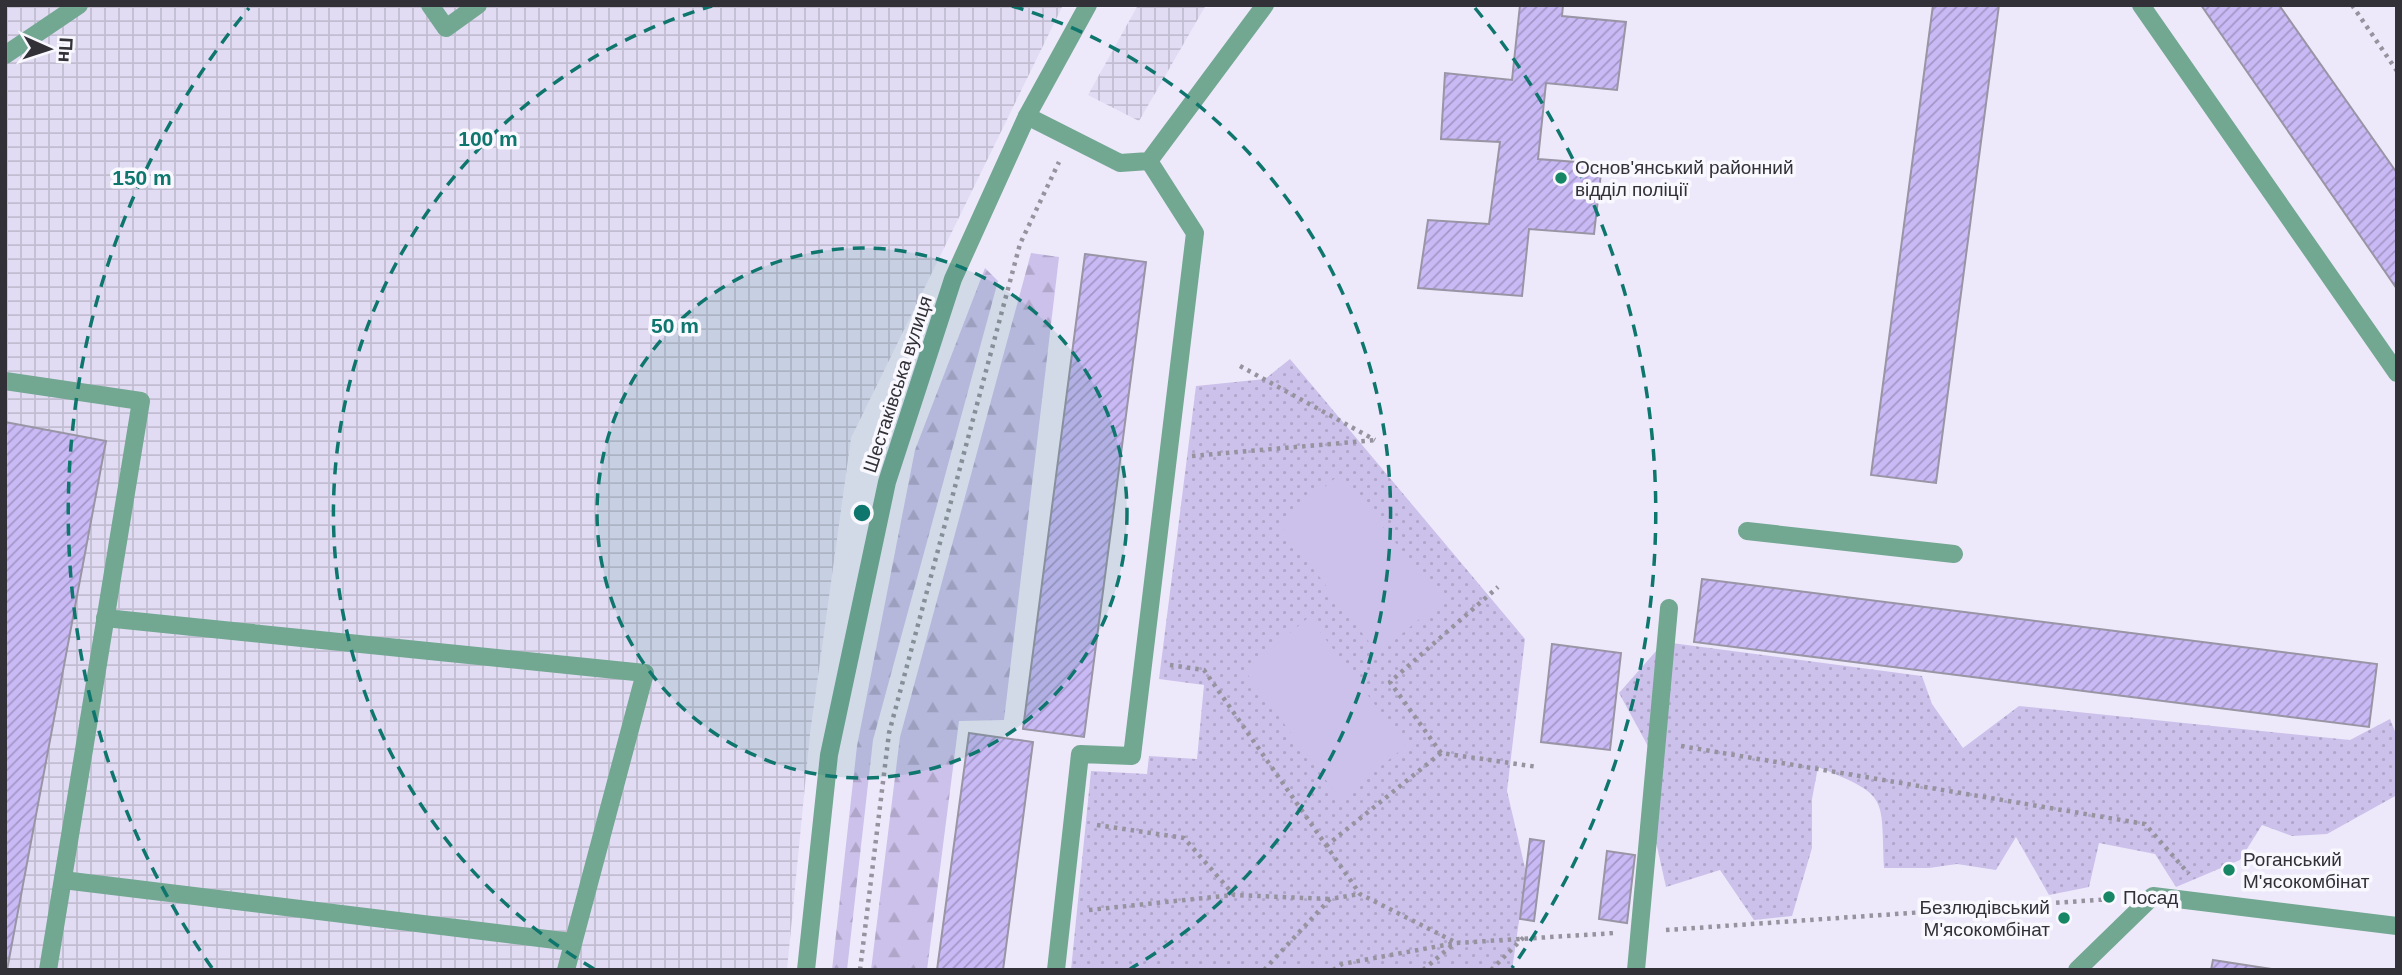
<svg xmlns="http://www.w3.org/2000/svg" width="2402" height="975" font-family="Helvetica,sans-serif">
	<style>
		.industrial { fill: url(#industrial-grid) }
		.forest { fill: url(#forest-firs) }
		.park { fill: url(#park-dots) }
		.pitch { fill: #ccc1eb }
		.building { fill: url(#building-hatch); stroke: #9995a5; stroke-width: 2 }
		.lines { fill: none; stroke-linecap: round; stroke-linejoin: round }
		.path { stroke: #96939f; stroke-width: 4.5; stroke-dasharray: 3.5 5; stroke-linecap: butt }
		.minor { stroke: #72a791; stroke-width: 18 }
		.ring { fill: none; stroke: #0f766e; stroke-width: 3.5; stroke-dasharray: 12 9 }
		.poi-dot { fill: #178665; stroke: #f9f8ff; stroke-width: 2.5 }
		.labels { text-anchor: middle; stroke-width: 7; stroke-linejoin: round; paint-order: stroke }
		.poi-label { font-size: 19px; fill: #323137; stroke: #f9f8ff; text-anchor: start }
		.street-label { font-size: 19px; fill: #323137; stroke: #f9f8ff }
		.centre { fill: #0f766e; stroke: #f9f8ff; stroke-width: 3.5 }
		.ring-label { font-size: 21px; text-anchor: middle; font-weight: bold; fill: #0f766e; stroke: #f9f8ff; stroke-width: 7; stroke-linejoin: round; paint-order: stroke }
	</style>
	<defs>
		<pattern id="industrial-grid" width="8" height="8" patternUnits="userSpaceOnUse" patternTransform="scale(1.75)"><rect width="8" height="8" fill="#e1dcf3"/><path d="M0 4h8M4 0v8" fill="none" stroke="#c2bdd1"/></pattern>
		<pattern id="forest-firs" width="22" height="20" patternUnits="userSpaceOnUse" patternTransform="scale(1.75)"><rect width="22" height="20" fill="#ccc1eb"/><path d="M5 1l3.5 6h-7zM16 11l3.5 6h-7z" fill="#b0a6ca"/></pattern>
		<pattern id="park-dots" width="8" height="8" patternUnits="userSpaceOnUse" patternTransform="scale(1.75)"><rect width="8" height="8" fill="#ccc1eb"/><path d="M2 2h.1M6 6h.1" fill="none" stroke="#b0a6ca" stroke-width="1.8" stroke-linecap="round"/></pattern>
		<pattern id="building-hatch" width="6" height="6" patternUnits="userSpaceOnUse" patternTransform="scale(1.75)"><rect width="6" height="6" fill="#c9b9f5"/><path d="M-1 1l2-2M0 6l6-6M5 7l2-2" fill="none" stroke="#a497c7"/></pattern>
	</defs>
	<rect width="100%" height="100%" fill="#ede9fa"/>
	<g class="industrial">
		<polygon points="5,5 1063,5 851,438 810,734 787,970 5,970"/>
		<polygon points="1138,5 1206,5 1139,121 1088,95"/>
	</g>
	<g class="forest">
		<polygon points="1031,253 1059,257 1004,720 959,721 927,970 871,970 900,737"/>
		<polygon points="985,268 998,281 873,740 847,970 832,970 857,746 915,450"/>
	</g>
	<g class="park">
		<polygon points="1290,359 1525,639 1507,791 1526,872 1512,970 1071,970 1091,771 1147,774 1149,756 1197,759 1204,685 1159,679 1196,386 1265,379"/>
		<path d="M1664 642 1922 676 1932 704 1963 748 2019 706 2350 740 2390 719 2397 736V795L2327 834 2292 836 2262 825 2240 860 2176 887 2155 854 2099 843 2089 887 2049 895 2016 837 1996 870 1957 864 1929 868H1884C1881 795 1889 796 1818 767L1812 799V848L1792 916 1754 920 1720 870 1666 887 1656 842 1649 748 1619 693Z"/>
	</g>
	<g class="pitch">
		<polygon points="1340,474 1442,600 1378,654 1280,525"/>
		<polygon points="1309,617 1406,746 1340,799 1245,671"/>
	</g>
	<g class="building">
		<polygon points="1520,5 1563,5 1562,16 1626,22 1617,90 1546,83 1538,159 1602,164 1594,234 1529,229 1522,296 1418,288 1428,220 1489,224 1500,142 1441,139 1445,73 1512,80"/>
		<polygon points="1933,5 1999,5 1936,483 1871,475"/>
		<polygon points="2201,5 2279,5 2397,173 2397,289"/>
		<polygon points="1085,254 1146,262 1084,737 1023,729"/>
		<polygon points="5,422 106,441 7,970 5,970"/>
		<polygon points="1702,579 2377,664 2369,727 1694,642"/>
		<polygon points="1552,644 1621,653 1610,750 1541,742"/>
		<polygon points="969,733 1033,742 1003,970 937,970"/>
		<polygon points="1530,839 1544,841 1534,921 1520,919"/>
		<polygon points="1607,851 1635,855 1627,923 1599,919"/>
		<polygon points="2213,960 2278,970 2211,970"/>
	</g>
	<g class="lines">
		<g class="path">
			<polyline points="2352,5 2397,71"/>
			<polyline points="1240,366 1375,440"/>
			<polyline points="1192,456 1376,440"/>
			<polyline points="1170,665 1204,670 1360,894 1455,942"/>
			<polyline points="1681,746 2145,824 2189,874"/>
			<polyline points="1441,753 1390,682 1498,587"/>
			<polyline points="1097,825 1184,838 1234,895 1330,899"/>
			<polyline points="1326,846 1441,753 1538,767"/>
			<polyline points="1089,910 1233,895"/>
			<polyline points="1666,930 2111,899"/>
			<polyline points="860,970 889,733 1020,244 1059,162"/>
			<polyline points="1264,970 1330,899 1360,894"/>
			<polyline points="1333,970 1342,964 1456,943 1615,933"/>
			<polyline points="1423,970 1455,943"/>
			<polyline points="1491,970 1524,937"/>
		</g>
		<g class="minor">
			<polyline points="430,5 446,28 478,5"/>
			<polyline points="2141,5 2397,373"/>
			<polyline points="5,55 79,5"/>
			<polyline points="1027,116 1120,163 1149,161 1265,5"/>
			<polyline points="5,381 141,401 48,970"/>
			<polyline points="1747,531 1954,554"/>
			<polyline points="105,618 645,673 566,970"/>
			<polyline points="63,880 572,942"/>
			<polyline points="806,970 829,755 887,482 953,279 1027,116 1088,5"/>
			<polyline points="1056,970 1080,754 1132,756 1195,233 1149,161"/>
			<polyline points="1636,970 1669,608"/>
			<polyline points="2077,970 2153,896 2397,926"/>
		</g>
	</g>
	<circle cx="862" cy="513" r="265" fill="#0f766e" fill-opacity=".12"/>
	<g class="ring">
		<circle cx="862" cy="513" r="265"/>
		<path d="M594 969A529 529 0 0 1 712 6M1012 6A529 529 0 0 1 1130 969"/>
		<path d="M212 968A794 794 0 0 1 249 8M1475 8A794 794 0 0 1 1512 968"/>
	</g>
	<g class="poi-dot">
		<circle cx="1561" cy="178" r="7"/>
		<circle cx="2229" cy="870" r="7"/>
		<circle cx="2109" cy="897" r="7"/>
		<circle cx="2064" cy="918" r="7"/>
	</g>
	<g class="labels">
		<g class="poi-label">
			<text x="1575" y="174">Основ'янський районний<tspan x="1575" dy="22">відділ поліції</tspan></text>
			<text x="2243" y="866">Роганський<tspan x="2243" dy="22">М'ясокомбінат</tspan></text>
			<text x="2123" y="904">Посад</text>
			<text x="2050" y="914" text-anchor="end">Бeзлюдівський<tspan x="2050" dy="22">М'ясокомбінат</tspan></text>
		</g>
		<g class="street-label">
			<text transform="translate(897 384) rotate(-72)" y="7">Шестаківська вулиця</text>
		</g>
	</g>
	<circle cx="862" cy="513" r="10" class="centre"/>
	<g class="ring-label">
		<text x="488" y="146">100 m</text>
		<text x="142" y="185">150 m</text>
		<text x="675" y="333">50 m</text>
	</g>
	<rect width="2402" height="975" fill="none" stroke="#323137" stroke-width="14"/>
	<g transform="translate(49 49) rotate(93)" stroke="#f9f8ff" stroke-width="5" paint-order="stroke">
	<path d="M0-5L12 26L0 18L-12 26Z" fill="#323137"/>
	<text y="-10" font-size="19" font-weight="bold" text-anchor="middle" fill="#323137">Пн</text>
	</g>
</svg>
